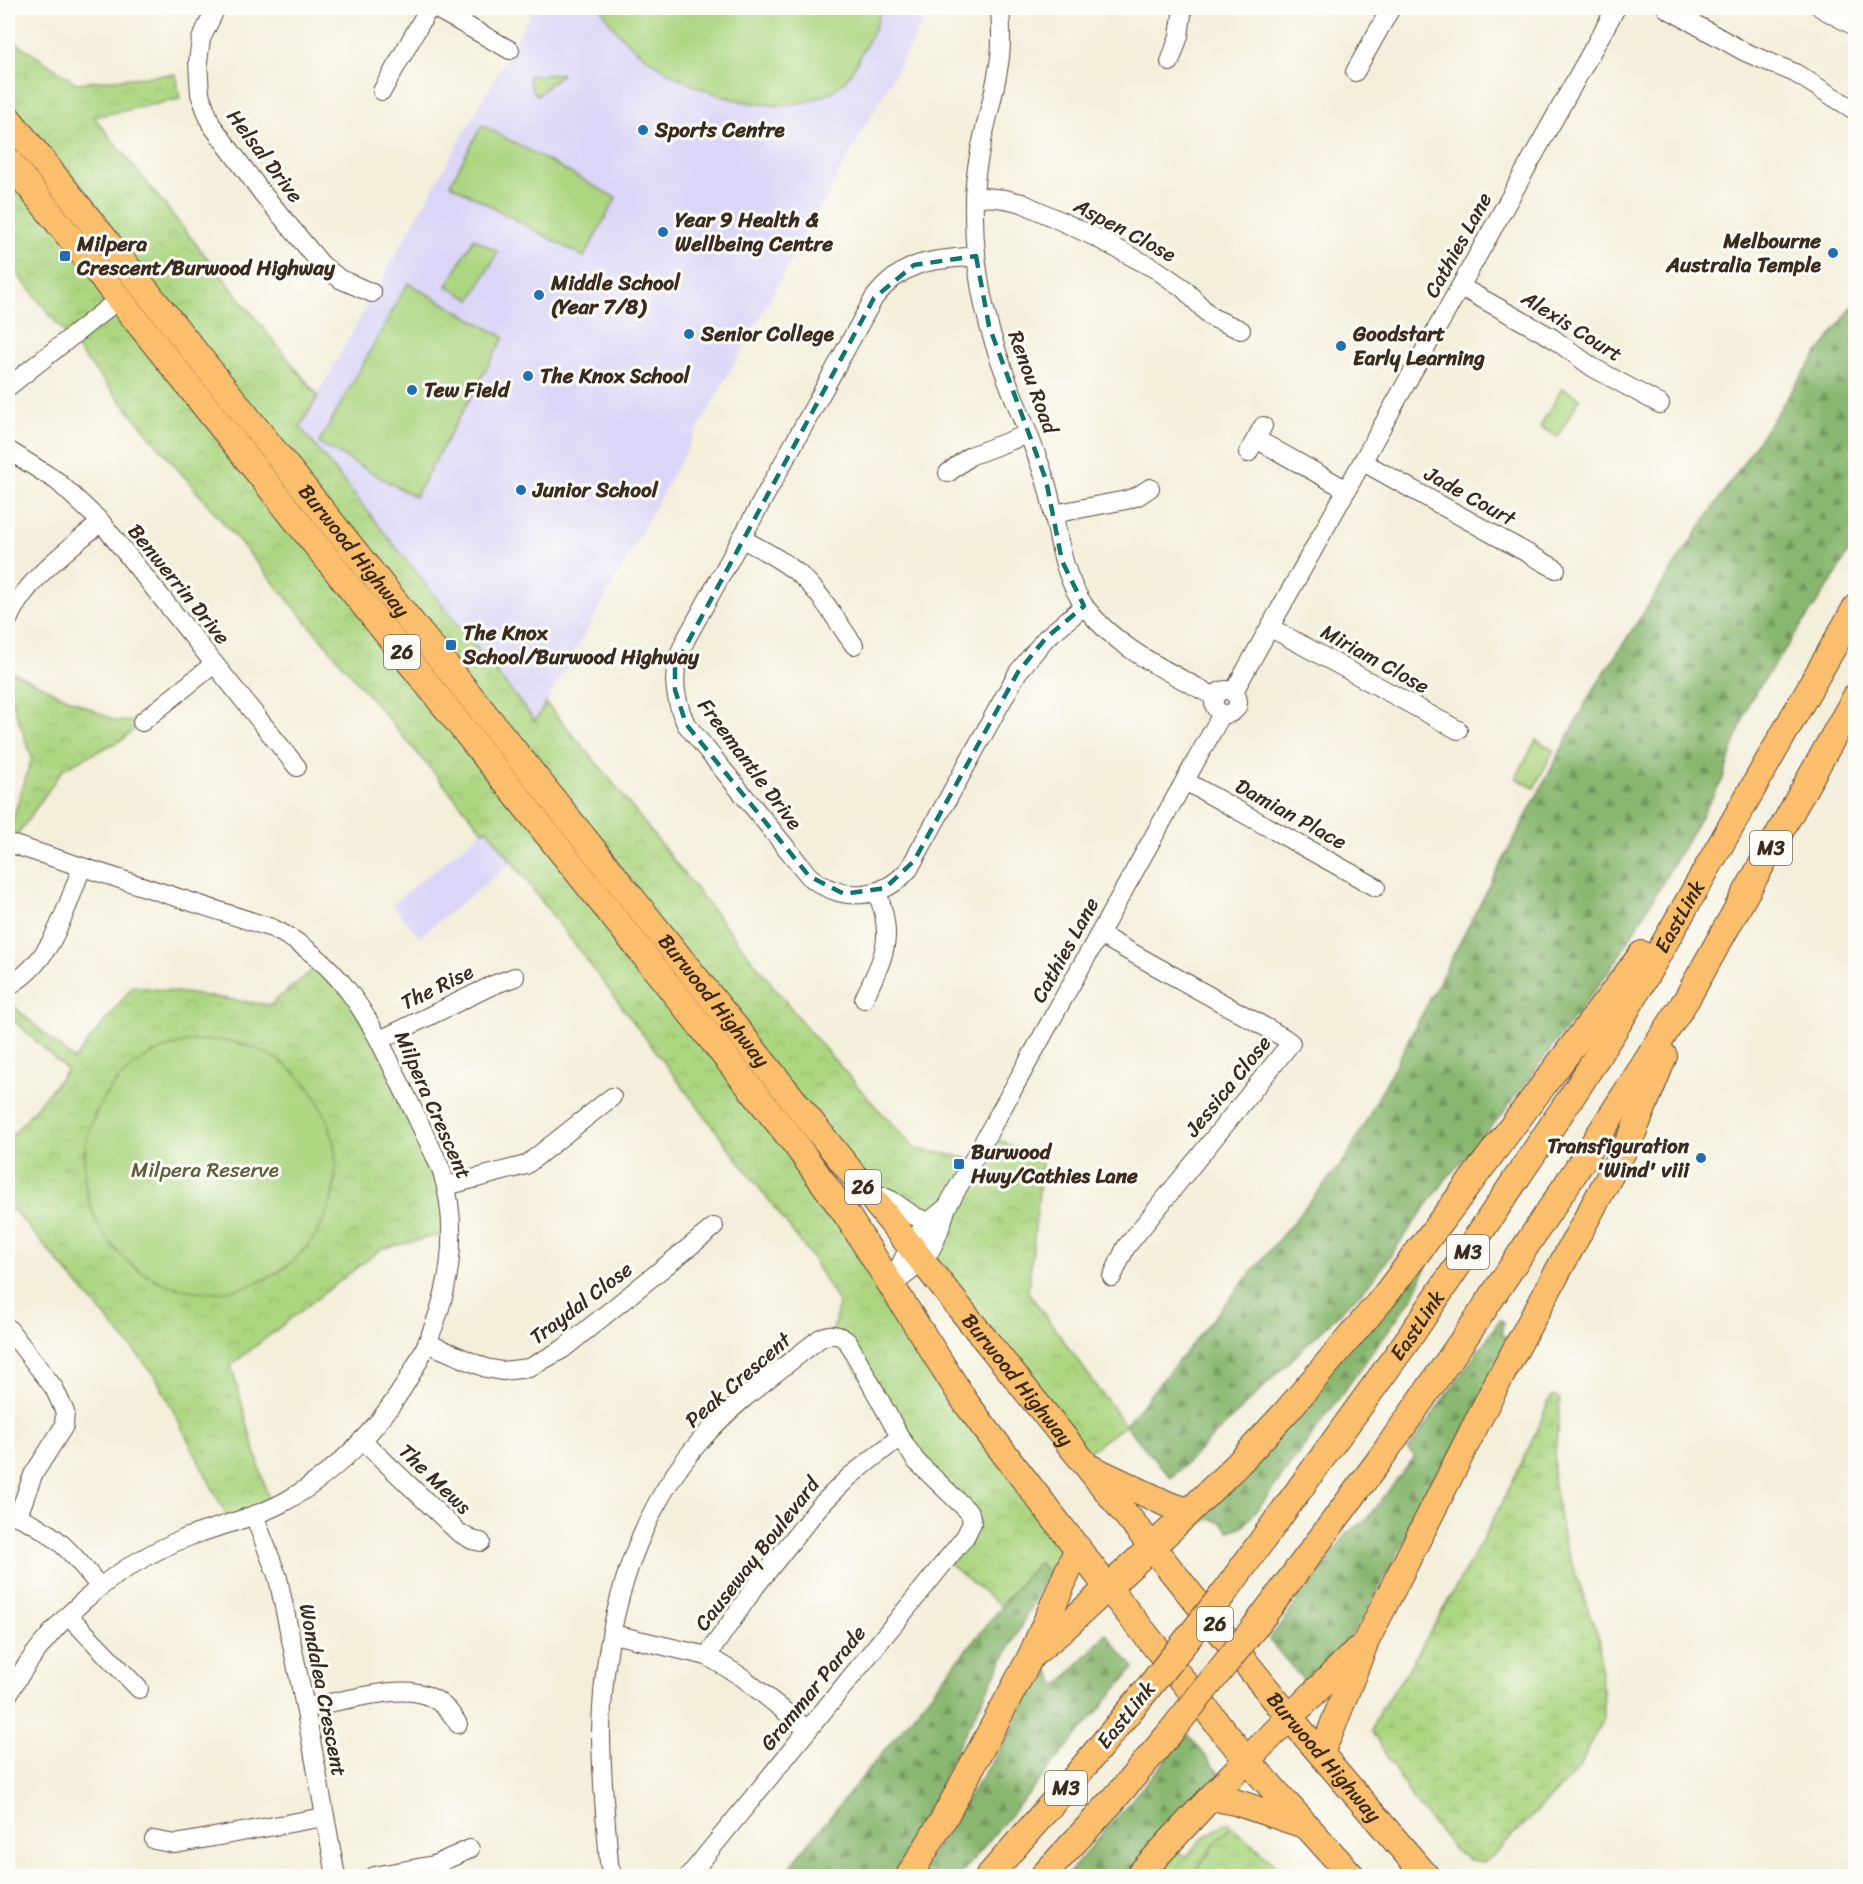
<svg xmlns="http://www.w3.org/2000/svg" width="1863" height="1884" font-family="Sriracha,sans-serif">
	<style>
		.built { fill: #dbd6f7 }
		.forest { fill: url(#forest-firs); stroke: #627046; stroke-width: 1.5 }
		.wetland { fill: url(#wetland-marsh); stroke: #748050; stroke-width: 1.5 }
		.park { fill: url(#park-crowns); stroke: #748050; stroke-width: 1.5 }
		.garden { fill: url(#garden-furrows); stroke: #748050; stroke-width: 1.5 }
		.pitch { fill: #acd681; stroke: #748050; stroke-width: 1.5 }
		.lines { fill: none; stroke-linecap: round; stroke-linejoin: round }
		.minor-casing { stroke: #57483a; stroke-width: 20 }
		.highway-casing { stroke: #57483a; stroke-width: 28 }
		.minor { stroke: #fff; stroke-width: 18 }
		.highway { stroke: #fabe6d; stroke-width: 26 }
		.highway-bridge-casing { stroke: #57483a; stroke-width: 28; stroke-linecap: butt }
		.highway-bridge { stroke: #fabe6d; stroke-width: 26 }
		.marked { fill: none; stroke: #0f766e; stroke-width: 4.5; stroke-dasharray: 12 8; stroke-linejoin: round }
		.poi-dot { fill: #1f6fb2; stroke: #fdfcf7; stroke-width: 2 }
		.labels { text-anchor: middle; stroke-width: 6; stroke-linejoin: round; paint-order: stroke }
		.shield { fill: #fdfcf7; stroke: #75695f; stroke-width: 1.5 }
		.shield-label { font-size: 20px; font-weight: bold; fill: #3b2a1e }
		.poi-label { font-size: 21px; font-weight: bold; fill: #3b2a1e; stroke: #fdfcf7; text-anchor: start }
		.street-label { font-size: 21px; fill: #3b2a1e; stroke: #fdfcf7 }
		.park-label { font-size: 21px; fill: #5d5e3c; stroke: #fdfcf7 }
	</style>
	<defs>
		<pattern id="forest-firs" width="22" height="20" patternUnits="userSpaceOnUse" patternTransform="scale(1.5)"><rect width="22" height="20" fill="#89b76f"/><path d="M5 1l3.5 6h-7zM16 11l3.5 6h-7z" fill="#71955b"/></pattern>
		<pattern id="wetland-marsh" width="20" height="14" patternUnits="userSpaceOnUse" patternTransform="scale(1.5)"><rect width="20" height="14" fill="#acd681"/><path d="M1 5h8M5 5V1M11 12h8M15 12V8" fill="none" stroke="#95b86f"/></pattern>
		<pattern id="park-crowns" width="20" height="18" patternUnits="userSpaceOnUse" patternTransform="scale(1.5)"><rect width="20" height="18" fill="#acd681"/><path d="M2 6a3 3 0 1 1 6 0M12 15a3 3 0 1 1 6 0" fill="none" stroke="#95b86f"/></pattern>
		<pattern id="garden-furrows" width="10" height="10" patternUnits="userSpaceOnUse" patternTransform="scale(1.5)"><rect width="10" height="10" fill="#acd681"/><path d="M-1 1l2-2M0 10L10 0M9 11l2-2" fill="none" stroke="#95b86f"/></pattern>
	</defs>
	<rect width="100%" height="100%" fill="#fdfcf7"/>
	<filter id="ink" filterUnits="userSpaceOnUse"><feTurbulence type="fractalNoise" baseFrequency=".0167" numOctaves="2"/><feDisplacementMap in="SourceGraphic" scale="12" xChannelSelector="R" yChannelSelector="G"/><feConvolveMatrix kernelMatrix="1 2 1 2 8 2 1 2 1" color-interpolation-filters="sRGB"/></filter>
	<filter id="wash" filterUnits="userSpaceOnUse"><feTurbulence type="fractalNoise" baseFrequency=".008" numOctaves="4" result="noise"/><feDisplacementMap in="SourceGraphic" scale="24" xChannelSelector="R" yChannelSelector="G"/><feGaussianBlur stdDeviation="1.35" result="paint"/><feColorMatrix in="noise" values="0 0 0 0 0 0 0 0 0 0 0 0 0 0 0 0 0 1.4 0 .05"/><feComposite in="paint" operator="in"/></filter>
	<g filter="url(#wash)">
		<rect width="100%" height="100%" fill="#f4efdb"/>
		<g class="built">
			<polygon points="534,8 931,8 536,722 300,426"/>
			<polygon points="486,828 513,862 419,937 392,904"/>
		</g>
		<g class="forest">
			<polygon points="1855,303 1855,540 1834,578 1749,702 1722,781 1617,960 1503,1113 1446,1179 1372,1281 1171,1478 1125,1425 1347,1157 1590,695 1659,589 1803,374"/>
			<polygon points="1422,1261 1427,1265 1414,1295 1264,1501 1243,1526 1229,1531 1222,1523 1209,1518 1186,1537 1182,1533"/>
			<polygon points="1500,1320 1504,1322 1501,1333 1506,1337 1513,1338 1368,1609 1331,1665 1310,1688 1269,1640 1348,1532 1364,1522 1415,1457 1408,1450"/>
			<polygon points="1038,1562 1049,1572 949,1764 926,1824 892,1876 782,1876"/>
			<path d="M1106 1634 1134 1668 959 1876H918L968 1797 999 1752 1045 1665C1051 1672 1052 1680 1058 1686Z"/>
			<polygon points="1188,1734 1221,1776 1129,1876 1066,1876"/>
		</g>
		<g class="wetland">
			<path d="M1554 1395 1560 1399 1553 1479 1564 1542 1599 1640 1604 1717 1578 1770 1496 1853 1485 1862 1470 1860 1456 1852 1412 1798 1372 1732C1375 1711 1394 1692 1406 1673 1416 1657 1426 1639 1436 1622 1478 1549 1519 1476 1550 1398Z"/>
			<polygon points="1232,1827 1290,1876 1192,1876 1219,1839"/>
		</g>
		<g class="park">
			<polygon points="8,37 76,83 176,74 180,99 94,117 318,396 300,427 535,721 546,703 601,768 699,893 810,1032 868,1098 916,1149 974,1159 989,1134 1042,1163 1028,1292 1125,1425 1081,1457 930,1250 928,1222 865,1189 8,118"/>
			<polygon points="8,160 758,1097 1069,1537 1049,1572 1038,1562 1000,1606 946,1561 971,1528 923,1469 832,1334 839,1304 811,1256 487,829 483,831 86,360 8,262"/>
			<polygon points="8,670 116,721 142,722 123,739 64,768 11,844 8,843 8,834 32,758 8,690"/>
			<polygon points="322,962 342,983 432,1149 450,1235 430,1237 381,1249 231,1365 271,1508 230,1523 155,1375 13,1209 8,1212 8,1141 67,1070 8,1015 8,1001 74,1060 133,986 270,1005"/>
		</g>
		<polygon class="garden" points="1225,1823 1230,1823 1232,1827 1219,1839 1192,1876 1156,1876 1179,1851 1186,1857 1199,1841"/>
		<g class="pitch">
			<path d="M601 8H880C879 24 869 39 861 54 855 66 849 78 838 87 772 137 635 74 601 8Z"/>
			<polygon points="560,73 562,74 561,76 559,76 538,95 533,92 529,81 529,76 558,74"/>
			<polygon points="482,125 616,198 584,257 450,184"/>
			<polygon points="474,238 498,252 471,300 447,286"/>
			<polygon points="408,283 504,337 415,497 319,443"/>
			<polygon points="1562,388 1580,398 1558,437 1540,427"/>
			<polygon points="1536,740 1554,750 1534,788 1516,778"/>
			<circle cx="210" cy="1166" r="126"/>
		</g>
	</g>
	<g filter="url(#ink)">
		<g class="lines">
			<g class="minor-casing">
				<g id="minor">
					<polyline points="216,8 201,39 198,62 200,94 211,124 262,193 321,264 340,279 372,293"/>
					<polyline points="435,8 510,50"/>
					<path d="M1000 8C1001 24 1002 41 1000 57 994 106 975 150 974 200 973 242 978 285 989 326 1003 378 1028 428 1045 479 1059 522 1057 569 1086 608 1118 650 1170 672 1215 697"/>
					<polyline points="1666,8 1745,52 1795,73 1856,111"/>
					<polyline points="1821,8 1856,27"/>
					<polyline points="1170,62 1179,36 1183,8"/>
					<polyline points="1355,72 1391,8"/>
					<polyline points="382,91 429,8"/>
					<polyline points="974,196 1005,199 1022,203 1093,236 1157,270 1183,288 1211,317 1241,330"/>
					<path d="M976 256C931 261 905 259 874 298L686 639C671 668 672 694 686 724L809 876C840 902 882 901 909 869L1018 672 1046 638 1084 606"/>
					<polyline points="1461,287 1551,337 1592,367 1660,404"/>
					<polyline points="8,387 119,299"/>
					<polyline points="1256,439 1347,490"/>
					<polyline points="8,450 57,481 101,522 297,767"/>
					<polyline points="1248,453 1263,426"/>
					<polyline points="1363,462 1556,569"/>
					<polyline points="948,473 970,456 1028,434"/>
					<polyline points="1053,514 1126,500 1138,496 1150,488"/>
					<path d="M741 538C762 550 783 560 800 575 822 594 837 622 854 645"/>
					<path d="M8 620C25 580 68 550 101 522"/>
					<polyline points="1271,628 1458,730"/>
					<circle cx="1226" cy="702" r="12"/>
					<polyline points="1233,693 1616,8"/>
					<polyline points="142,722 214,664"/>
					<polyline points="1185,781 1376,887"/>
					<path d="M8 843 272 928C341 961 370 1019 401 1085 415 1113 428 1141 441 1169 482 1294 394 1440 286 1501 255 1518 220 1525 188 1537 111 1567 48 1623 8 1695"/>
					<polyline points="1100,935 1283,1037 1291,1043 1126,1247 1112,1277"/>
					<path d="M8 986C52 962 65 911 82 867"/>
					<path d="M864 999C884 955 895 940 877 892"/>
					<polyline points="380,1040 493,985 515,977"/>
					<polyline points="446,1186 526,1165 612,1097"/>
					<polyline points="868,1190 891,1200 914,1216 928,1222"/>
					<path d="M892 1284C908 1247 913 1233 947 1207"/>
					<path d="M891 1286C901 1278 912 1271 921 1262 935 1249 941 1225 947 1207L1222 714"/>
					<polyline points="8,1328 54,1388 65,1412 64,1426 33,1475 18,1516"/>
					<polyline points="427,1343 486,1368 502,1371 529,1368 563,1349 714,1227"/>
					<polyline points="362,1440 458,1532 472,1540 481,1542"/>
					<path d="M8 1513C51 1527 72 1552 99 1586"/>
					<polyline points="254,1515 278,1578 305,1707 336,1876"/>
					<polyline points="68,1615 139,1689"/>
					<polyline points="613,1634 707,1656 742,1677 808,1730"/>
					<polyline points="707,1656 755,1587 818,1508 849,1477 900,1437"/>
					<path d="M305 1707C325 1704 344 1700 364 1696 404 1689 435 1685 458 1724"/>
					<polyline points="154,1840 175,1844 324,1817"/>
					<polyline points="374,1876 434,1865 470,1849"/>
					<path d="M613 1876 609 1864C606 1820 601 1776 601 1732 603 1629 632 1519 701 1440 734 1402 779 1371 819 1339 830 1333 838 1333 848 1342L900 1437 916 1461 970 1513 972 1523 965 1537 689 1876"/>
				</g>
			</g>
			<g class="highway-casing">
				<g id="highway">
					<path id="s1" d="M8 118 971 1322 1290 1718 1426 1876"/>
					<polyline points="8,160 796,1145 848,1217 966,1403 1000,1448 1108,1588 1247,1760 1352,1876"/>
					<polyline points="1093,1469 1169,1505 1189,1511"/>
					<path id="s2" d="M1224 1593 1407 1341 1578 1087 1624 1014 1856 607"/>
					<polyline points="1254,1628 1378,1462 1474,1324 1573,1175 1686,1000 1856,696"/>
					<polyline points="1031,1656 1062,1630 1169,1531 1238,1464 1286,1412 1383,1298 1642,954"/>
					<polyline points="1321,1752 1330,1733 1366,1641 1493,1391 1633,1133 1664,1056"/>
					<polyline points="1212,1797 1235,1802 1304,1825"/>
					<polyline points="909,1876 943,1820 1031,1656 1078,1548"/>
					<polyline points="989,1876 1076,1776 1141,1697"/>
					<polyline points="1043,1876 1116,1797 1169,1734"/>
					<polyline points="1138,1876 1229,1778 1357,1650"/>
				</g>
			</g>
			<use href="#minor" class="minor"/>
			<use href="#highway" class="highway"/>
			<g class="highway-bridge-casing">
				<g id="highway-bridge">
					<polyline points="1141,1697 1224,1593"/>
					<polyline points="1169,1734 1254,1628"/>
				</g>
			</g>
			<use href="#highway-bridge" class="highway-bridge"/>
		</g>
	</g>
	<path class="marked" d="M976 256 989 326 1046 480 1062 561 1084 606 1046 638 1018 672 914 861 885 888 844 894 809 876 686 724 675 690V666L874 298 914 265Z"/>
	<g class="poi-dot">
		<circle cx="643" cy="130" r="6"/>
		<circle cx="663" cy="232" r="6"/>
		<circle cx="1833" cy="253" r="6"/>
		<rect x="59" y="250" width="12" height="12" rx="3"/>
		<circle cx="539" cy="295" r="6"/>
		<circle cx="689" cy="334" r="6"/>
		<circle cx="1341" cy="346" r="6"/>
		<circle cx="528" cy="376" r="6"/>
		<circle cx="412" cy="390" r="6"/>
		<circle cx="521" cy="490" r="6"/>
		<rect x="445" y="639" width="12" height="12" rx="3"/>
		<circle cx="1701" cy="1158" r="6"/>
		<rect x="953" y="1158" width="12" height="12" rx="3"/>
	</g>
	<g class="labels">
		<g class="shield">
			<rect x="384" y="635" width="36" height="34" rx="4.5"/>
			<rect x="1750" y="831" width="42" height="34" rx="4.5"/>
			<rect x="845" y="1170" width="36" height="34" rx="4.5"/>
			<rect x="1447" y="1235" width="42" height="34" rx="4.5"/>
			<rect x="1197" y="1607" width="36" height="34" rx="4.5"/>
			<rect x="1045" y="1771" width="42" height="34" rx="4.5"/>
		</g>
		<g class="shield-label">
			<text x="402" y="659">26</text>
			<text x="1771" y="855">M3</text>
			<text x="863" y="1194">26</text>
			<text x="1468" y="1259">M3</text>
			<text x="1215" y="1631">26</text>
			<text x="1066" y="1795">M3</text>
		</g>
		<g class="poi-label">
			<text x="655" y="137">Sports Centre</text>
			<text x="675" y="227">Year 9 Health &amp;<tspan x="675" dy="24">Wellbeing Centre</tspan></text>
			<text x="1821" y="248" text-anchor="end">Melbourne<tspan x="1821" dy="24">Australia Temple</tspan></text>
			<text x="77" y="251">Milpera<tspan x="77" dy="24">Crescent/Burwood Highway</tspan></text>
			<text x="551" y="290">Middle School<tspan x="551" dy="24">(Year 7/8)</tspan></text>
			<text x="701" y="341">Senior College</text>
			<text x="1353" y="341">Goodstart<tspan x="1353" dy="24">Early Learning</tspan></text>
			<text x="540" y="383">The Knox School</text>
			<text x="424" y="397">Tew Field</text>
			<text x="533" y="497">Junior School</text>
			<text x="463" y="640">The Knox<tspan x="463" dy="24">School/Burwood Highway</tspan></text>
			<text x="1689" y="1153" text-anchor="end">Transfiguration<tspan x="1689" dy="24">'Wind' viii</tspan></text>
			<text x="971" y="1159">Burwood<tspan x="971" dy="24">Hwy/Cathies Lane</tspan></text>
		</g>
		<g class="street-label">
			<text transform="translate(265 156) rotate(53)" y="7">Helsal Drive</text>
			<text transform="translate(1125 230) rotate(28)" y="7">Aspen Close</text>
			<text transform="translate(1458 245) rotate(-61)" y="7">Cathies Lane</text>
			<text transform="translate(1572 326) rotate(32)" y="7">Alexis Court</text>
			<text transform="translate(1033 382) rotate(70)" y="7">Renou Road</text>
			<text transform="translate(1470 496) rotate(29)" y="7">Jade Court</text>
			<text dy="7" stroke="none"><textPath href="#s1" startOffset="554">Burwood Highway</textPath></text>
			<text transform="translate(179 584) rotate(51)" y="7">Benwerrin Drive</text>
			<text transform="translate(1375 659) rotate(29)" y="7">Miriam Close</text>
			<text transform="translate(750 764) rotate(53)" y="7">Freemantle Drive</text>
			<text transform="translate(1291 814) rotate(29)" y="7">Damian Place</text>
			<text dy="7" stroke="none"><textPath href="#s2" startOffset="816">EastLink</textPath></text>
			<text transform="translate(1065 950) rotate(-61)" y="7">Cathies Lane</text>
			<text transform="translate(437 987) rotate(-26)" y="7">The Rise</text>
			<text dy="7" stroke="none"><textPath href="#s1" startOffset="1130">Burwood Highway</textPath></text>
			<text transform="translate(1228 1086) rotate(-51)" y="7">Jessica Close</text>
			<text transform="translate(433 1105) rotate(66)" y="7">Milpera Crescent</text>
			<text transform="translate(581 1303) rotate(-37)" y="7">Traydal Close</text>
			<text dy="7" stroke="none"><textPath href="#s2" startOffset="330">EastLink</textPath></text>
			<text dy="7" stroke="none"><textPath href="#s1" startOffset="1616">Burwood Highway</textPath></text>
			<text transform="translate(738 1380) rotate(-41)" y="7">Peak Crescent</text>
			<text transform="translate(435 1479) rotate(44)" y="7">The Mews</text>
			<text transform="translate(757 1554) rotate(-52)" y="7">Causeway Boulevard</text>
			<text transform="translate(813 1688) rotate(-51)" y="7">Grammar Parade</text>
			<text transform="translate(323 1690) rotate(79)" y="7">Wondalea Crescent</text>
			<text transform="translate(1126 1715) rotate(-51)" y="7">EastLink</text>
			<text dy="7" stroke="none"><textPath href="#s1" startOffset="2102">Burwood Highway</textPath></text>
		</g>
		<g class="park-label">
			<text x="205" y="1177">Milpera Reserve</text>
		</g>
	</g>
	<rect width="1863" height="1884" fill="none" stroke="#fdfcf7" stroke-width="30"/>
</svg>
